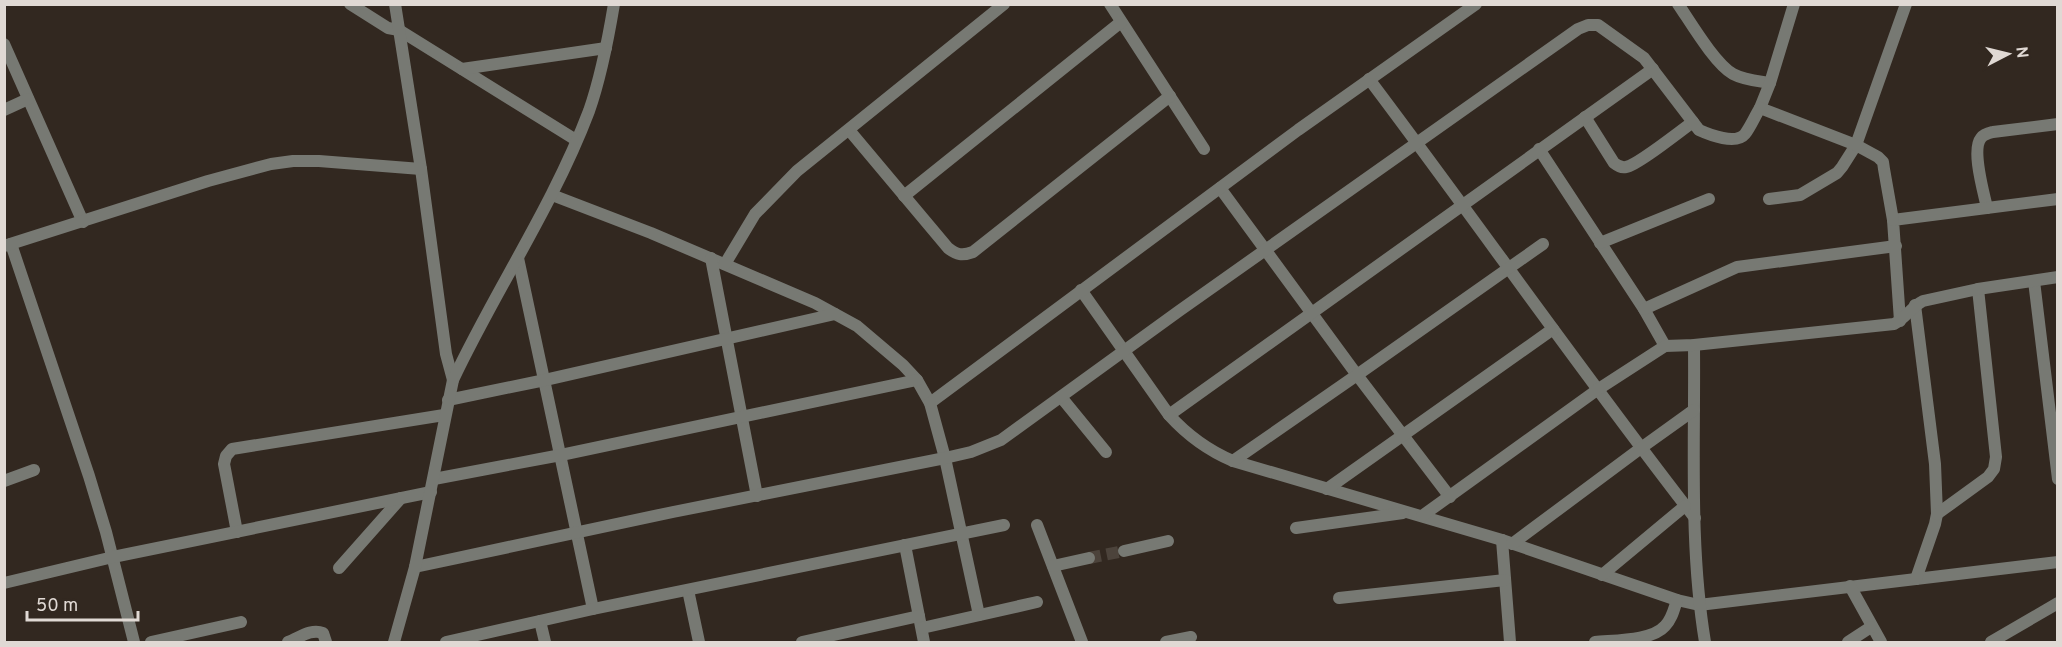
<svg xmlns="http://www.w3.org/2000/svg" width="2062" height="647" font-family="Overpass,sans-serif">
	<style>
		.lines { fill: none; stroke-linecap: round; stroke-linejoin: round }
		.minor-tunnel { stroke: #4c433b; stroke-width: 12; stroke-dasharray: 12 6; stroke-linecap: butt }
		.minor { stroke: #777973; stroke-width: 12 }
	</style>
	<rect width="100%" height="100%" fill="#322820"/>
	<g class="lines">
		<polyline class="minor-tunnel" points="1089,558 1124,551"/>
		<g class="minor">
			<polyline points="350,4 388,28 399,30 576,140"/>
			<polyline points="395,4 421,169 446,354 453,380"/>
			<polyline points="1110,4 1204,149"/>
			<path d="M1678 4C1691 23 1715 64 1733 74 1744 80 1758 81 1770 83"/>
			<polyline points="4,44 83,222"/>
			<polyline points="462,69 606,48"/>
			<path d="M1369 79C1479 225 1583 374 1695 518"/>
			<polyline points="1760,108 1770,83 1794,4"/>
			<polyline points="4,110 28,99"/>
			<path d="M1585 117 1614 163C1618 166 1621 168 1626 167 1638 165 1680 131 1693 122"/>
			<path d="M849 130 948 248C957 255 962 256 973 252L1170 96"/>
			<polyline points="1539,149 1644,309 1665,346"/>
			<polyline points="1220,188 1357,375 1450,497"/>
			<polyline points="552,195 651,233 815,303 857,326 903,365 917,380 930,403 945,458 979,615"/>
			<polyline points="904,196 1121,22"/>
			<polyline points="1769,199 1800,195 1837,173 1842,167 1856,145 1906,4"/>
			<path d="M1987 208C1984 193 1971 150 1981 138 1984 134 1989 133 1993 132L2058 124"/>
			<polyline points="1600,243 1709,199"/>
			<polyline points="11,244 89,476 106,532 134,642"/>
			<polyline points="4,246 208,181 271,164 293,161 319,161 421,169"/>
			<polyline points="518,258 593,609"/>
			<polyline points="711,258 757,496"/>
			<polyline points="725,264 755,214 797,171 1004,4"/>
			<polyline points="2034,281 2058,479"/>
			<path d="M1081 290 1169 415C1188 436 1207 450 1233 461L1502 540 1677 600 1699 605 2058 562"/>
			<polyline points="1915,305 1935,464 1937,514 1935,524 1916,579"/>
			<polyline points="1644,309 1737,267 1896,246"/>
			<polyline points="1900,321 1893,220 2058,199"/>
			<path d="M1694 345C1695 444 1689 545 1705 642"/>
			<polyline points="1061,397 1106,452"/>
			<polyline points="448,400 545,380 835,314"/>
			<polyline points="930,403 1298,130 1476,4"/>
			<polyline points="1169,415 1653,69"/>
			<polyline points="1233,461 1357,375 1543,244"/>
			<polyline points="434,479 561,455 917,380"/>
			<polyline points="4,481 34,470"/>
			<polyline points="1327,489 1553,329"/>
			<polyline points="1937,514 1988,477 1994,469 1996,457 1978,289"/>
			<path d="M1422 516 1597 390 1665 346 1694 345 1894 324C1905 319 1911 307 1923 301L1978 289 2058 277"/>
			<polyline points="1037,525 1082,642"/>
			<polyline points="1296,528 1403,513"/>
			<polyline points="237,532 224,464 226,456 232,449 444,415"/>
			<polyline points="1502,540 1510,642"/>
			<polyline points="1512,544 1641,448 1694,410"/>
			<polyline points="905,545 924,642"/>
			<polyline points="1124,551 1168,541"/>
			<polyline points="1053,566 1089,558"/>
			<path d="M415 567 673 512 945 458 971 452 1001 440 1179 311 1578 29 1588 25H1598L1644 58 1699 130C1710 135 1736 145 1745 134 1751 126 1755 116 1760 108L1856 145 1878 157 1883 162 1884 169 1893 220"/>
			<polyline points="339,568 401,498"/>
			<polyline points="1602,575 1685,506"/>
			<polyline points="4,583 113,557 431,492"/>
			<polyline points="1850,586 1881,642"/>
			<polyline points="688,590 699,642"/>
			<polyline points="1339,598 1505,580"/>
			<polyline points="540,621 545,642"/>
			<polyline points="922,628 1037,602"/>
			<polyline points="151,642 241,622"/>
			<path d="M288 642C299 638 311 628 323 633L326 642"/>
			<path d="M394 642 415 567 453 380C496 289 553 206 589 111 601 77 608 40 614 4"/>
			<polyline points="446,642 593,609 1004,525"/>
			<polyline points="802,642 919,616"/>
			<polyline points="1166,642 1191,637"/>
			<path d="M1595 642C1615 640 1652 641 1665 626 1672 619 1674 609 1677 600"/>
			<polyline points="1848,642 1871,627"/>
			<polyline points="1991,642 2058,603"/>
		</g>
	</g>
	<rect width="2062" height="647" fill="none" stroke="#e0d9d4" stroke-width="12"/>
	<g transform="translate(2008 54) rotate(83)" stroke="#322820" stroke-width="4.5" paint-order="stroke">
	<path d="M0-4.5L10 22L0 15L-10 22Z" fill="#e0d9d4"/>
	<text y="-9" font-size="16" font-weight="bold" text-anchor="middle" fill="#e0d9d4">N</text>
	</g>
	<path d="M27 611v9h111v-9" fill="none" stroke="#e0d9d4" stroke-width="3"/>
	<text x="36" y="611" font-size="18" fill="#e0d9d4" stroke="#322820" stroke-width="4.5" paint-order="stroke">50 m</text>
</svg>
